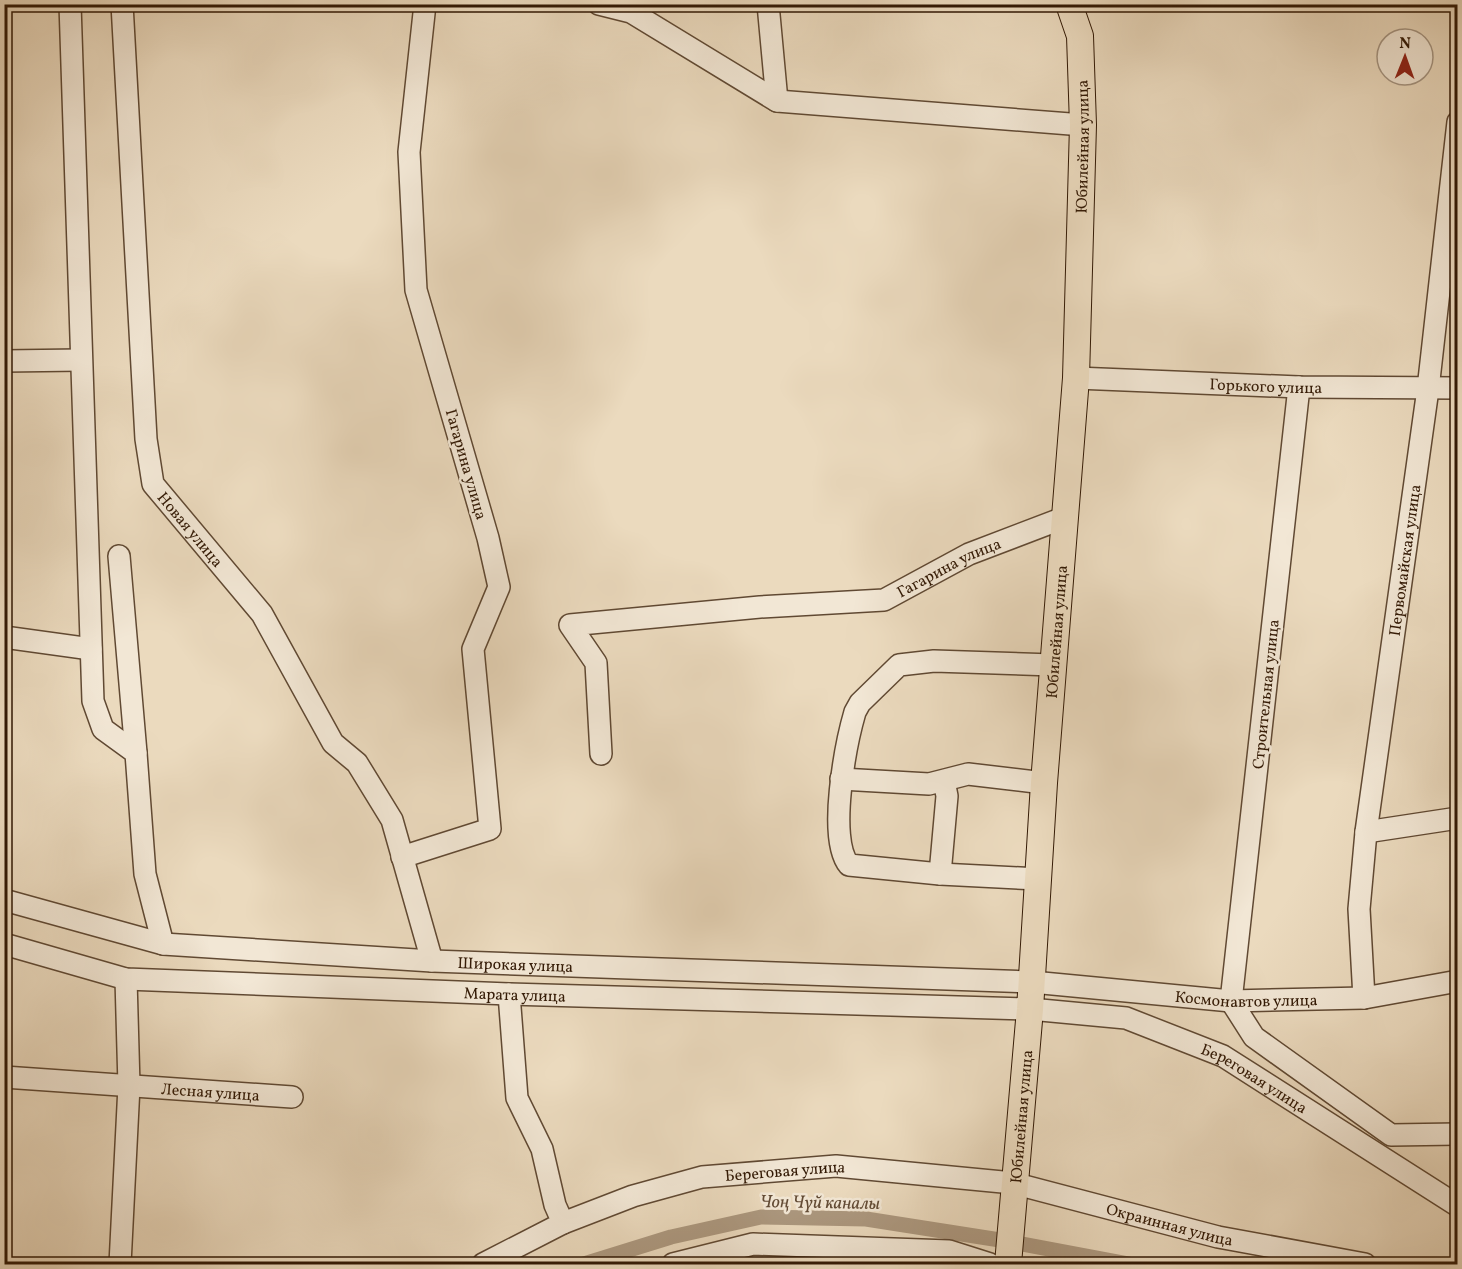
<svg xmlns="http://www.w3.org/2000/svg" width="1462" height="1269" font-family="Vollkorn,serif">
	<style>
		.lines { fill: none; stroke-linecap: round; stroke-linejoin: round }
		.canal { stroke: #ac987f; stroke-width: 15 }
		.minor-casing { stroke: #604933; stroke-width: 24 }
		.major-casing { stroke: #321905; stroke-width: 28 }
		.minor { stroke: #f2e7d5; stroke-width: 21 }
		.major { stroke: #ebdabe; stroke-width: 26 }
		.labels { text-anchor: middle; stroke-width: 5; stroke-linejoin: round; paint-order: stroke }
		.street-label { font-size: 16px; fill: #321905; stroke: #f2e7d5 }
		.water-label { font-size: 18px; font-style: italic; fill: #634c36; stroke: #f2e7d5 }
	</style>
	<rect width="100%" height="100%" fill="#ebdabe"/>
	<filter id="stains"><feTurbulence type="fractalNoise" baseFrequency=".00333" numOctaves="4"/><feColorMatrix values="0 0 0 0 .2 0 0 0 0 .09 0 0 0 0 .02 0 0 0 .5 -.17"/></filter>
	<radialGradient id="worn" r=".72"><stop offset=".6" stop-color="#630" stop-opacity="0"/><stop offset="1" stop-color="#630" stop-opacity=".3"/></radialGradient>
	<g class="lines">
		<polyline class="canal" points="584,1264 671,1237 761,1217 866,1219 1000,1240 1129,1264"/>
		<g class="minor-casing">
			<g id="minor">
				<polyline points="70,4 93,701 103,729 136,753 145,874 163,944"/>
				<path id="s1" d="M122 4 146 439 153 484 262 614 333 743 357 763 392 820 432 961"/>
				<polyline points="599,4 631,12 777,101 1083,125"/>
				<polyline points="768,4 777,101"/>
				<polyline points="4,361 81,360"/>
				<path id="s2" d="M1076 378 1299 387 1458 388"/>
				<polyline points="1299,387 1231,1001 1254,1037 1391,1135 1458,1134"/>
				<polyline points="119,556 136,753"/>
				<polyline points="4,637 91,649"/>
				<path id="s3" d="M601 754 596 663 570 625 760 607 884 600 969 554 1066 517"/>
				<polyline points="841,779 929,784 968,774 1044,783"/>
				<polyline points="1366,832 1458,818"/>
				<polyline points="402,857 490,829 473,649 499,587 488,538 416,290 409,152 425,4"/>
				<polyline points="940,874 947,796 944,781"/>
				<path d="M1038 879 940 874 849 865C827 839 846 743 855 712L860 703 899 665 934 661 1053 665"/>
				<path id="s4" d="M4 900 163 944 432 961 1032 982 1231 1001 1364 998 1458 981"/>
				<path id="s5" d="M4 944 126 979 509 994 1030 1009 1126 1018 1223 1056 1458 1206"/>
				<path id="s6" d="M1364 998 1359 909 1366 832 1428 389 1458 122"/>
				<path id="s7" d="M4 1077 292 1097"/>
				<path id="s8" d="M563 1223 633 1196 702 1177 836 1166 1013 1183 1218 1237 1365 1264"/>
				<polyline points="120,1264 129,1086 126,979"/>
				<polyline points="483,1264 563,1223 555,1205 542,1149 517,1098 509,994"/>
				<polyline points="673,1264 753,1244 949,1251 990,1264"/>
			</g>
		</g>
		<g class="major-casing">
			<g id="major">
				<path id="s9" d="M1008 1264 1030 1009 1044 783 1076 378 1083 125 1080 36 1069 4"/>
			</g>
		</g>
		<use href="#minor" class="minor"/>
		<use href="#major" class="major"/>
	</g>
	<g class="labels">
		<g class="street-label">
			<text dy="6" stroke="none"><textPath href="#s9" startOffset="1120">Юбилейная улица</textPath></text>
			<text dy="6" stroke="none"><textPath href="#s2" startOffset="190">Горького улица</textPath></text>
			<text transform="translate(467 464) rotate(74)" y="6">Гагарина улица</text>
			<text dy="6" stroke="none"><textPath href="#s1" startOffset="540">Новая улица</textPath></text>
			<text dy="6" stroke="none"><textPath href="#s6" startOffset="441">Первомайская улица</textPath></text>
			<text dy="6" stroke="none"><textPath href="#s3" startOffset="525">Гагарина улица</textPath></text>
			<text dy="6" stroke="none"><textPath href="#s9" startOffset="634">Юбилейная улица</textPath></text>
			<text transform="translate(1265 694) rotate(-84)" y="6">Строительная улица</text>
			<text dy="6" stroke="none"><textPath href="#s4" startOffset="518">Широкая улица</textPath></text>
			<text dy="6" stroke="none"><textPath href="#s5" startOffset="516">Марата улица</textPath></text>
			<text dy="6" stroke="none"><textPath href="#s4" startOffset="1250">Космонавтов улица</textPath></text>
			<text dy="6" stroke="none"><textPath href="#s5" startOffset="1270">Береговая улица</textPath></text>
			<text dy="6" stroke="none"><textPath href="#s7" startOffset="207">Лесная улица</textPath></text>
			<text dy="6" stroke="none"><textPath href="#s9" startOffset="148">Юбилейная улица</textPath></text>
			<text dy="6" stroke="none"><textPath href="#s8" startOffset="230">Береговая улица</textPath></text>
			<text dy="6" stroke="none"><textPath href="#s8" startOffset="621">Окраинная улица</textPath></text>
		</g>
		<g class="water-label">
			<text transform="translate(820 1202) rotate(1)" y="6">Чоң Чүй каналы</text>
		</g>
	</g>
	<rect width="1462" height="1269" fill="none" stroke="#ebdabe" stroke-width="24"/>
	<rect x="6" y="6" width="1450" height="1257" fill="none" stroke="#321905" stroke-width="3"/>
	<rect x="12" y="12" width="1438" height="1245" fill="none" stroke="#321905" stroke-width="1.5"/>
	<g transform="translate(1405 57) rotate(1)"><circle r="28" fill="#f2e7d5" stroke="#a59582" stroke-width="1.5"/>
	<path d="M0-4.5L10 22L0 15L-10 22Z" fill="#8f2418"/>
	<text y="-9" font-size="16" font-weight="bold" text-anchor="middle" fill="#321905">N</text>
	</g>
	<rect width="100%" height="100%" filter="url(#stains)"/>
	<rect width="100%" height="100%" fill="url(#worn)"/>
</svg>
